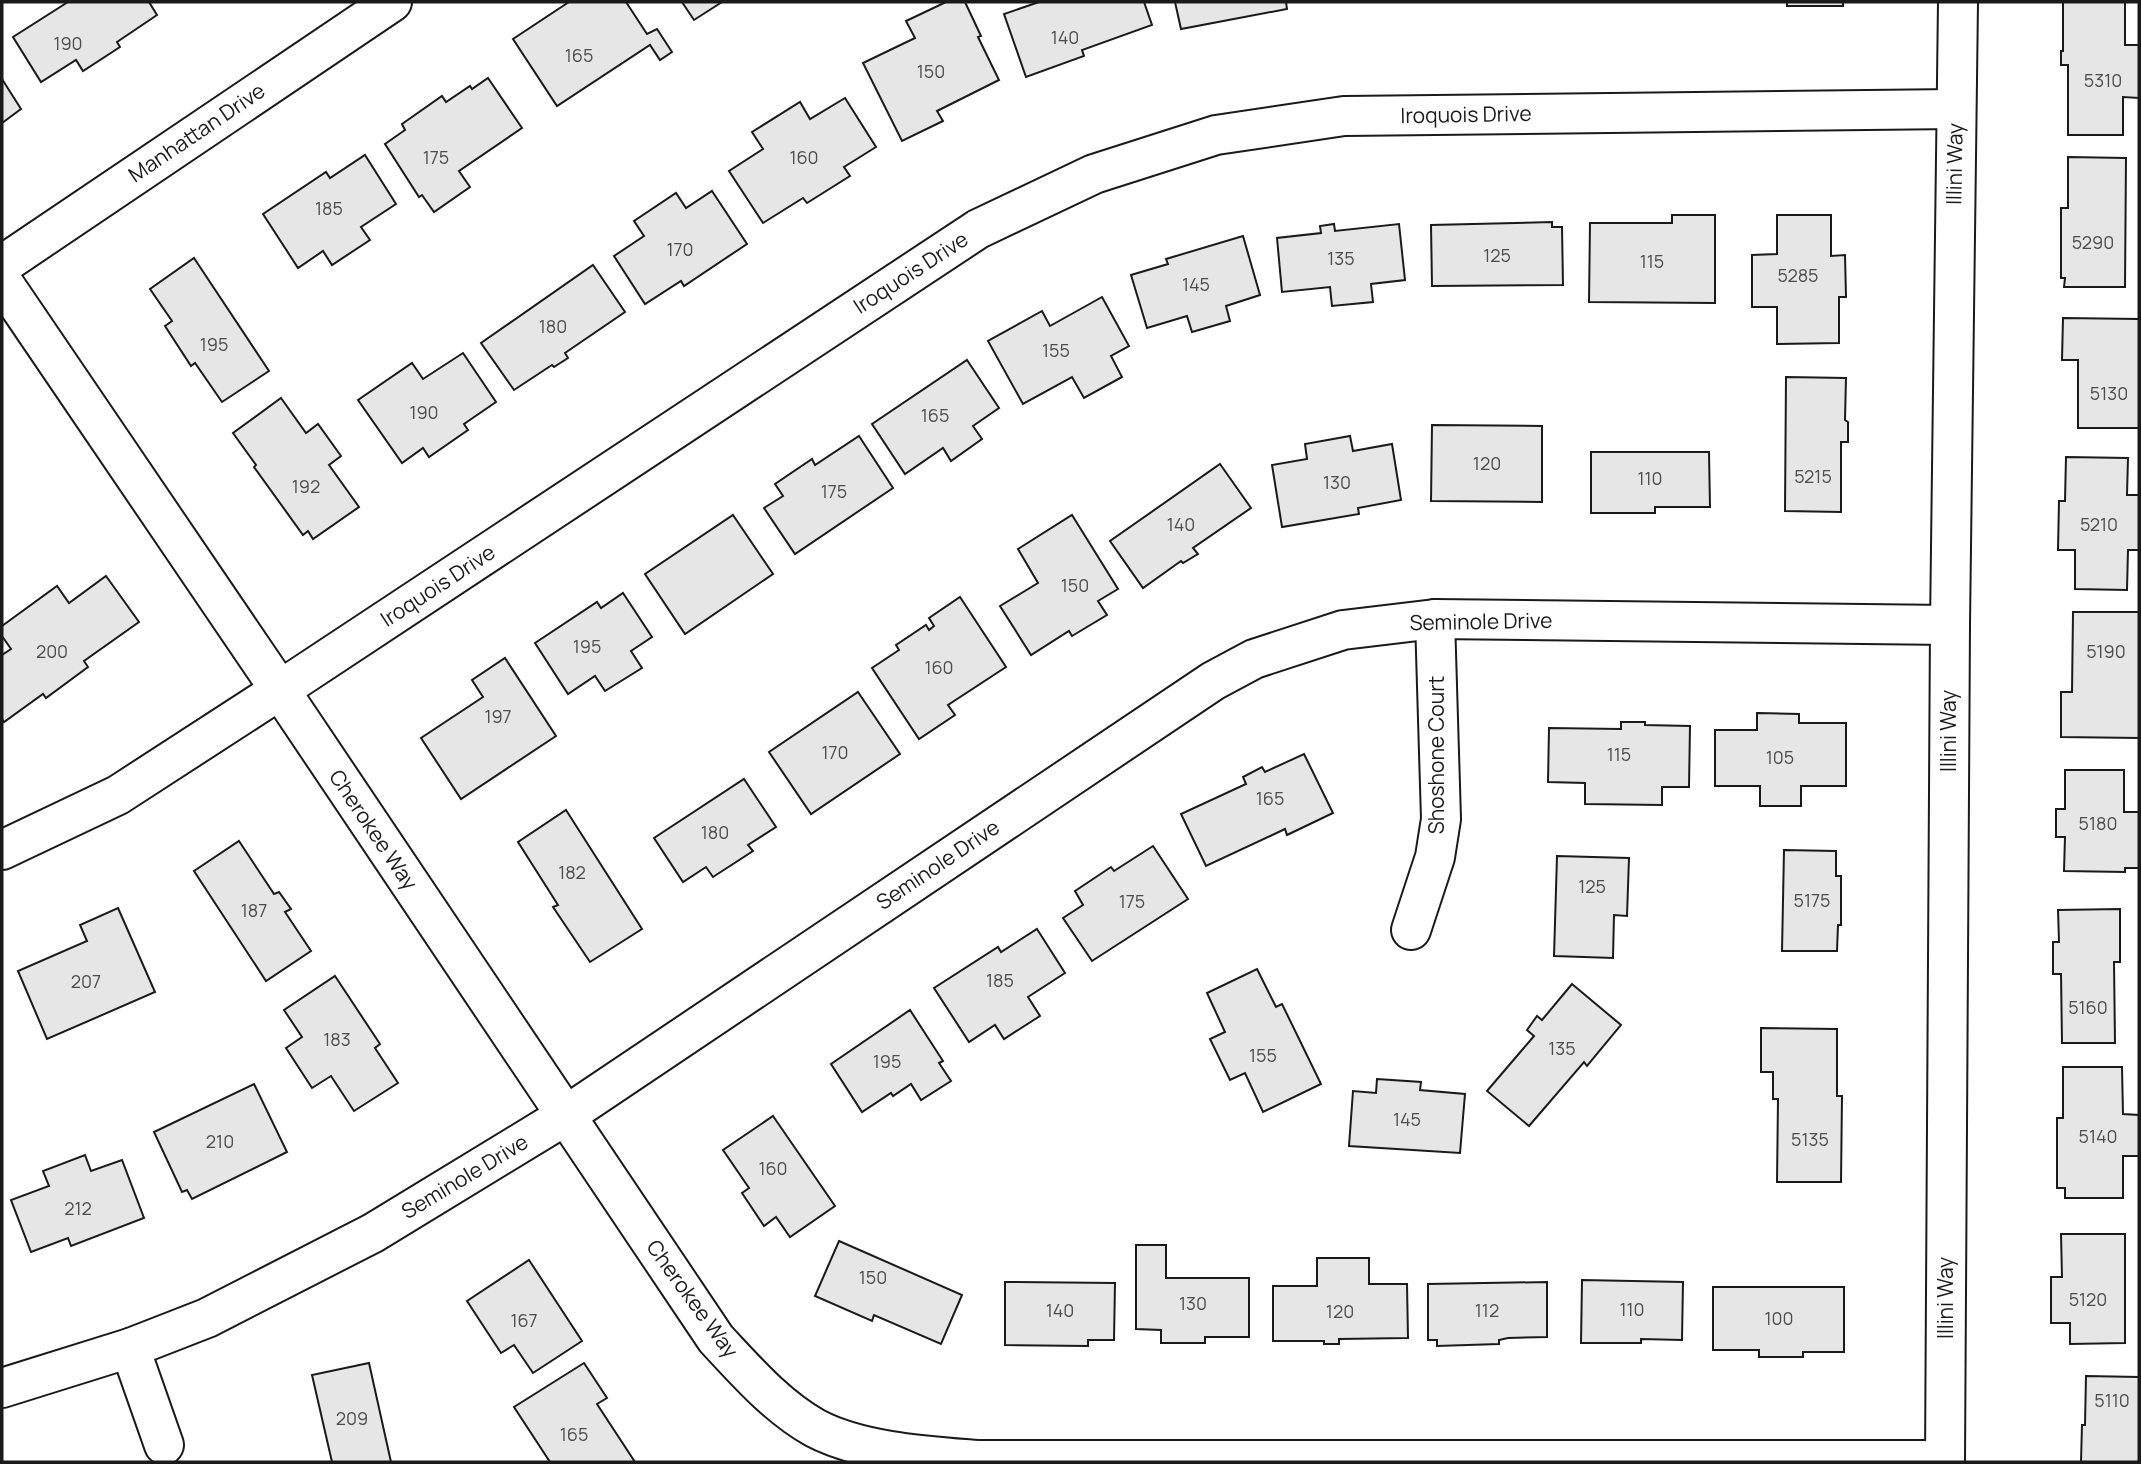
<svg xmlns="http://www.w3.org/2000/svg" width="2141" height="1464" font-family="Manrope,sans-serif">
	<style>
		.building { fill: #e6e6e6; stroke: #1a1a1a; stroke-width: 2 }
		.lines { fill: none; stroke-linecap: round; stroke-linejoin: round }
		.minor-casing { stroke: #1a1a1a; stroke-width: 42 }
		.minor { stroke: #fff; stroke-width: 38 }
		.labels { text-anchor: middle; stroke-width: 5; stroke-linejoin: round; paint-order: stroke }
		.number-label { font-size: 18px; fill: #4d4d4d }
		.street-label { font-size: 21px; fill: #1a1a1a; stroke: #fff }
	</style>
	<rect width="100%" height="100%" fill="#fff"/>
	<g class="building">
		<polygon points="68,2 149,2 157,15 117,42 120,47 83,71 76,60 41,82 13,37"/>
		<polygon points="569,2 626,2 647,34 657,29 672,52 660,60 650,45 557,106 513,39"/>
		<polygon points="682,2 722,2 694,20"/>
		<polygon points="946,2 965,2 981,36 978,37 999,80 937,111 943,121 902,141 863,63 915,38 906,21"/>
		<polygon points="1039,2 1144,2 1152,25 1082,50 1084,56 1026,77 1004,14"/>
		<polygon points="1175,2 1286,2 1287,9 1181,29"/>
		<rect x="1787" y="2" width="56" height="4"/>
		<polygon points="2063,2 2125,2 2125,45 2139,45 2139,98 2123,97 2123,135 2068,135 2068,65 2061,65 2061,51 2063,51"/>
		<polygon points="488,78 522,128 459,171 470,187 434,212 422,195 419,197 385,144 405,130 402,124 442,96 446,102 470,86 472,89"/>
		<polygon points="2,79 21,109 2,123"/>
		<polygon points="845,98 876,147 844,167 850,176 807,203 803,198 763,223 729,171 763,149 752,132 800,102 810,119"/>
		<polygon points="365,155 396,204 361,227 370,240 332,265 323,251 298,268 263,214 326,172 330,178"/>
		<polygon points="2068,157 2126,158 2125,287 2064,287 2065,278 2061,278 2061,208 2068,208"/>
		<polygon points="712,191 747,244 684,286 681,281 645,304 614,256 644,236 634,221 676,193 686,208"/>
		<polygon points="1672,215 1715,215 1715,303 1589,302 1590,223 1672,223"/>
		<polygon points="1777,215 1831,215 1831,256 1845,255 1846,297 1839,297 1839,343 1777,344 1777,307 1752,307 1752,255 1777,254"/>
		<polygon points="1552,222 1552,227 1562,227 1563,285 1432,286 1431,225"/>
		<polygon points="1334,224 1335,231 1399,224 1405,280 1371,284 1373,302 1332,306 1330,287 1282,292 1277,238 1321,233 1320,226"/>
		<polygon points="1243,236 1260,295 1226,306 1230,321 1192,332 1187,316 1147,328 1131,275 1168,264 1166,259"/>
		<polygon points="194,258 269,371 222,402 195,363 191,366 165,326 172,321 150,289"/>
		<polygon points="593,265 625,312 565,353 568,358 554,367 552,365 514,390 481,343"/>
		<polygon points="1102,297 1129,346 1111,356 1122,377 1084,398 1072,377 1023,404 988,341 1042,311 1050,326"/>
		<polygon points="2063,318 2139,319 2139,428 2078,428 2078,360 2062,360"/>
		<polygon points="463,353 496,402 464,424 468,430 429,457 423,448 402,463 358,400 412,363 423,379"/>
		<polygon points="967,360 999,408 973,426 982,439 951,461 943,448 905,474 872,424"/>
		<polygon points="1786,377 1846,378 1845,420 1848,422 1848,442 1841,442 1841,512 1785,511"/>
		<polygon points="281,398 306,433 318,424 341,456 329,465 359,507 313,539 308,531 303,535 254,467 256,465 233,433"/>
		<polygon points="1432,425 1542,426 1542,502 1431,501"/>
		<polygon points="859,436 893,488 795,554 764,508 783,496 775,484 812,459 815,465"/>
		<polygon points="1350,436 1353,451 1392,444 1401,500 1358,508 1359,514 1282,527 1272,465 1307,459 1305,444"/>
		<polygon points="1591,452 1709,452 1710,507 1655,507 1655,513 1591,513"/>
		<polygon points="2066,457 2128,458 2127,495 2139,495 2139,550 2128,550 2127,590 2075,589 2075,550 2058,550 2059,501 2065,501"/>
		<polygon points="1220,464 1251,508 1193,548 1198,554 1183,563 1181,561 1143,588 1110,541"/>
		<polygon points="733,515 773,574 685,634 645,574"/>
		<polygon points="1072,515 1118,589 1098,601 1107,615 1072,636 1069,631 1031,655 1000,606 1038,583 1018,549"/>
		<polygon points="106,576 139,622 84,661 88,667 46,698 43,694 4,722 2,719 2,655 11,649 2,636 2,626 57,586 69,603"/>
		<polygon points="623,593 652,637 631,651 642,668 605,691 595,676 568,694 535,643 597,602 601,608"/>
		<polygon points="960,597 1006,667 948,705 955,715 919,739 872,668 899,650 896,645 926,625 929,630 934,626 929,618"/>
		<polygon points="2073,612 2139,612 2139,738 2061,737 2061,692 2072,692"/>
		<polygon points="505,658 556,736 461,799 421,738 483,697 472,680"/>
		<polygon points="858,692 900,754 811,814 769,752"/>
		<polygon points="1757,713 1799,714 1799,723 1846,723 1846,786 1801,786 1801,806 1760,806 1760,786 1715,786 1715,730 1757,730"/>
		<polygon points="1621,722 1645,722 1645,725 1690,726 1689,787 1662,787 1662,805 1585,804 1585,783 1548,782 1549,728 1621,729"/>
		<polygon points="1304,754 1333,813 1287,835 1285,829 1206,866 1181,814 1246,784 1243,777 1262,767 1265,772"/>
		<polygon points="2065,770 2124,770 2124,812 2139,812 2139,868 2125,868 2125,872 2064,871 2065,837 2056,837 2056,809 2065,809"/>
		<polygon points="744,779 776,827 748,845 753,851 713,877 706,867 683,882 654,838"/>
		<polygon points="566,810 642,929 590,962 553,907 558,905 518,842"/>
		<polygon points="239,841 274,894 279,892 291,909 285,912 311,951 266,981 194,871"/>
		<polygon points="1153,846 1188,899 1092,961 1063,918 1083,905 1075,891 1111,867 1114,871"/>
		<polygon points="1784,850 1836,851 1836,876 1841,876 1841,925 1838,925 1837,951 1782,951"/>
		<polygon points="1557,856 1629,858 1627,916 1614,915 1613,958 1554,956"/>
		<polygon points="118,908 155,992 47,1039 18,971 87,941 80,925"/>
		<polygon points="2120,909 2120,962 2114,962 2115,1043 2062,1043 2061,974 2053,974 2053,942 2059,942 2058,910"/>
		<polygon points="1037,929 1065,973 1028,997 1040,1016 1004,1039 995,1025 969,1042 934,988 998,947 1001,952"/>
		<polygon points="1257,969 1276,1007 1282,1004 1321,1084 1263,1112 1245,1073 1230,1080 1210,1039 1225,1032 1207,993"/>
		<polygon points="335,976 380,1044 375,1048 398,1083 354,1111 331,1076 312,1088 286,1048 302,1037 284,1010"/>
		<polygon points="1572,984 1621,1025 1587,1066 1584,1062 1529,1126 1487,1091 1534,1036 1527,1030 1537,1016 1542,1020"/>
		<polygon points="910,1010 943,1061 939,1063 951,1081 921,1100 911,1084 893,1096 891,1093 862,1112 831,1064"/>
		<polygon points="1761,1028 1837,1029 1837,1096 1842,1096 1841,1182 1777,1182 1778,1099 1773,1099 1773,1072 1761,1072"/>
		<polygon points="2063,1067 2122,1067 2123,1114 2139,1115 2139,1156 2123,1156 2123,1198 2065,1198 2065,1188 2057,1188 2057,1118 2063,1118"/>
		<polygon points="1377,1079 1421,1082 1420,1090 1465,1094 1460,1153 1349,1146 1353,1091 1376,1093"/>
		<polygon points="254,1084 287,1152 192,1199 187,1190 182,1192 154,1132"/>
		<polygon points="773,1116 835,1206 790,1237 776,1217 764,1226 742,1193 749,1188 723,1150"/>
		<polygon points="85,1155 91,1171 122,1160 144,1218 71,1246 68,1238 31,1252 11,1200 49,1186 43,1171"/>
		<polygon points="2061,1234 2125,1234 2125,1343 2070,1344 2070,1323 2051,1323 2051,1277 2062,1277"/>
		<polygon points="839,1241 962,1295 941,1344 874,1315 872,1321 815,1296"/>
		<polygon points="1136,1245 1166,1245 1166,1278 1249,1278 1249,1337 1205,1337 1205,1343 1161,1343 1161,1330 1136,1329"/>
		<polygon points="1317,1258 1369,1258 1369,1284 1407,1284 1408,1338 1339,1339 1339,1344 1324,1344 1324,1341 1273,1341 1273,1286 1317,1286"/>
		<polygon points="529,1260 582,1341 533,1373 514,1345 501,1353 467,1301"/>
		<polygon points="1582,1280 1683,1282 1682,1340 1641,1339 1641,1343 1581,1343"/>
		<polygon points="1005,1282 1115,1283 1114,1340 1088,1340 1088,1346 1005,1345"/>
		<polygon points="1547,1282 1547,1337 1508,1338 1499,1340 1499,1344 1437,1346 1437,1340 1428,1340 1428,1284"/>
		<polygon points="1713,1287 1844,1287 1844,1352 1803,1352 1803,1357 1759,1357 1759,1350 1713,1350"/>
		<polygon points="369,1363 391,1462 332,1462 312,1375"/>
		<polygon points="584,1363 607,1398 597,1404 635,1462 550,1462 514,1407"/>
		<polygon points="2086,1376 2139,1377 2139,1462 2081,1462 2082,1425 2085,1425"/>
	</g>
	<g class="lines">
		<g class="minor-casing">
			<g id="minor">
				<polyline points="2,265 392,2"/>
				<path d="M2 281 280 690 716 1339C746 1371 776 1406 815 1428 860 1452 927 1456 977 1460H1945L1950 625 1958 2"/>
				<polyline points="2,850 118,795 280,690 978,229 1094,174 1216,135 1344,116 1956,109"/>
				<polyline points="1411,930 1435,857 1441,819 1435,619"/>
				<polyline points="130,1348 164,1445"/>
				<polyline points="2,1388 130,1348 207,1318 373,1233 565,1116 1213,681 1254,659 1343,630 1435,619 1950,625"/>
			</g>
		</g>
		<use href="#minor" class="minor"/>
	</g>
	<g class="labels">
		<g class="number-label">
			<text x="1065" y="44">140</text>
			<text x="68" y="50">190</text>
			<text x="579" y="62">165</text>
			<text x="931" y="78">150</text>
			<text x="2103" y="87">5310</text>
			<text x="436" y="164">175</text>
			<text x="804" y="164">160</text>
			<text x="329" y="215">185</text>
			<text x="2093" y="249">5290</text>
			<text x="680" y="256">170</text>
			<text x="1497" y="262">125</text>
			<text x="1341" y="265">135</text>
			<text x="1652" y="268">115</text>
			<text x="1798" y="282">5285</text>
			<text x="1196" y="291">145</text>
			<text x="553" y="333">180</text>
			<text x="214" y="351">195</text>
			<text x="1056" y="357">155</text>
			<text x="2109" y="400">5130</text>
			<text x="424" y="419">190</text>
			<text x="935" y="422">165</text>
			<text x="1487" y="470">120</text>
			<text x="1813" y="483">5215</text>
			<text x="1650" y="485">110</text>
			<text x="1337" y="489">130</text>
			<text x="306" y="493">192</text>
			<text x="834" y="498">175</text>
			<text x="1181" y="531">140</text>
			<text x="2099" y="531">5210</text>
			<text x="1075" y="592">150</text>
			<text x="587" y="653">195</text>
			<text x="52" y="658">200</text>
			<text x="2106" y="658">5190</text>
			<text x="939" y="674">160</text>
			<text x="498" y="723">197</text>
			<text x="835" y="759">170</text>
			<text x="1619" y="761">115</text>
			<text x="1780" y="764">105</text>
			<text x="1270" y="805">165</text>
			<text x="2098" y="830">5180</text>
			<text x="715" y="839">180</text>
			<text x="572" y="879">182</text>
			<text x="1592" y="893">125</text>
			<text x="1812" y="907">5175</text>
			<text x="1132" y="908">175</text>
			<text x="254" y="917">187</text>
			<text x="1000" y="987">185</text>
			<text x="86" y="988">207</text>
			<text x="2088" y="1014">5160</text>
			<text x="337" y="1046">183</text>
			<text x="1562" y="1055">135</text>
			<text x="1263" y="1062">155</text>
			<text x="887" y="1068">195</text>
			<text x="1407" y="1126">145</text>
			<text x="2098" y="1143">5140</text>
			<text x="1810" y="1146">5135</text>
			<text x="220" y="1148">210</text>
			<text x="773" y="1175">160</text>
			<text x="78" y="1215">212</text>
			<text x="873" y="1284">150</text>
			<text x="2088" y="1306">5120</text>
			<text x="1193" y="1310">130</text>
			<text x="1632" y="1316">110</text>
			<text x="1060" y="1317">140</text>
			<text x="1487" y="1317">112</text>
			<text x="1340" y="1318">120</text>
			<text x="1779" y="1325">100</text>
			<text x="524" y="1327">167</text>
			<text x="2112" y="1407">5110</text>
			<text x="352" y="1425">209</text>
			<text x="574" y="1441">165</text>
		</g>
		<g class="street-label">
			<text transform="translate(1466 115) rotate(-1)" y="7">Iroquois Drive</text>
			<text transform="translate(197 133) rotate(-34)" y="7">Manhattan Drive</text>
			<text transform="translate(1955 164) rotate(-89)" y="7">Illini Way</text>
			<text transform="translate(911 273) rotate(-33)" y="7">Iroquois Drive</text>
			<text transform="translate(438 586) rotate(-33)" y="7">Iroquois Drive</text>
			<text transform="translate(1481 622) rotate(-1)" y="7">Seminole Drive</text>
			<text transform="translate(1949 731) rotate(-90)" y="7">Illini Way</text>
			<text transform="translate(1437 755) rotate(-90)" y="7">Shoshone Court</text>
			<text transform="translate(373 830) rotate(56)" y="7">Cherokee Way</text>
			<text transform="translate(938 865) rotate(-34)" y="7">Seminole Drive</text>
			<text transform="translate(465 1177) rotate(-31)" y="7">Seminole Drive</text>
			<text transform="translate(1946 1298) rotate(-90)" y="7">Illini Way</text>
			<text transform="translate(692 1299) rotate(54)" y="7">Cherokee Way</text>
		</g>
	</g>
	<rect width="2141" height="1464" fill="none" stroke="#1a1a1a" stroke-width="7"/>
</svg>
